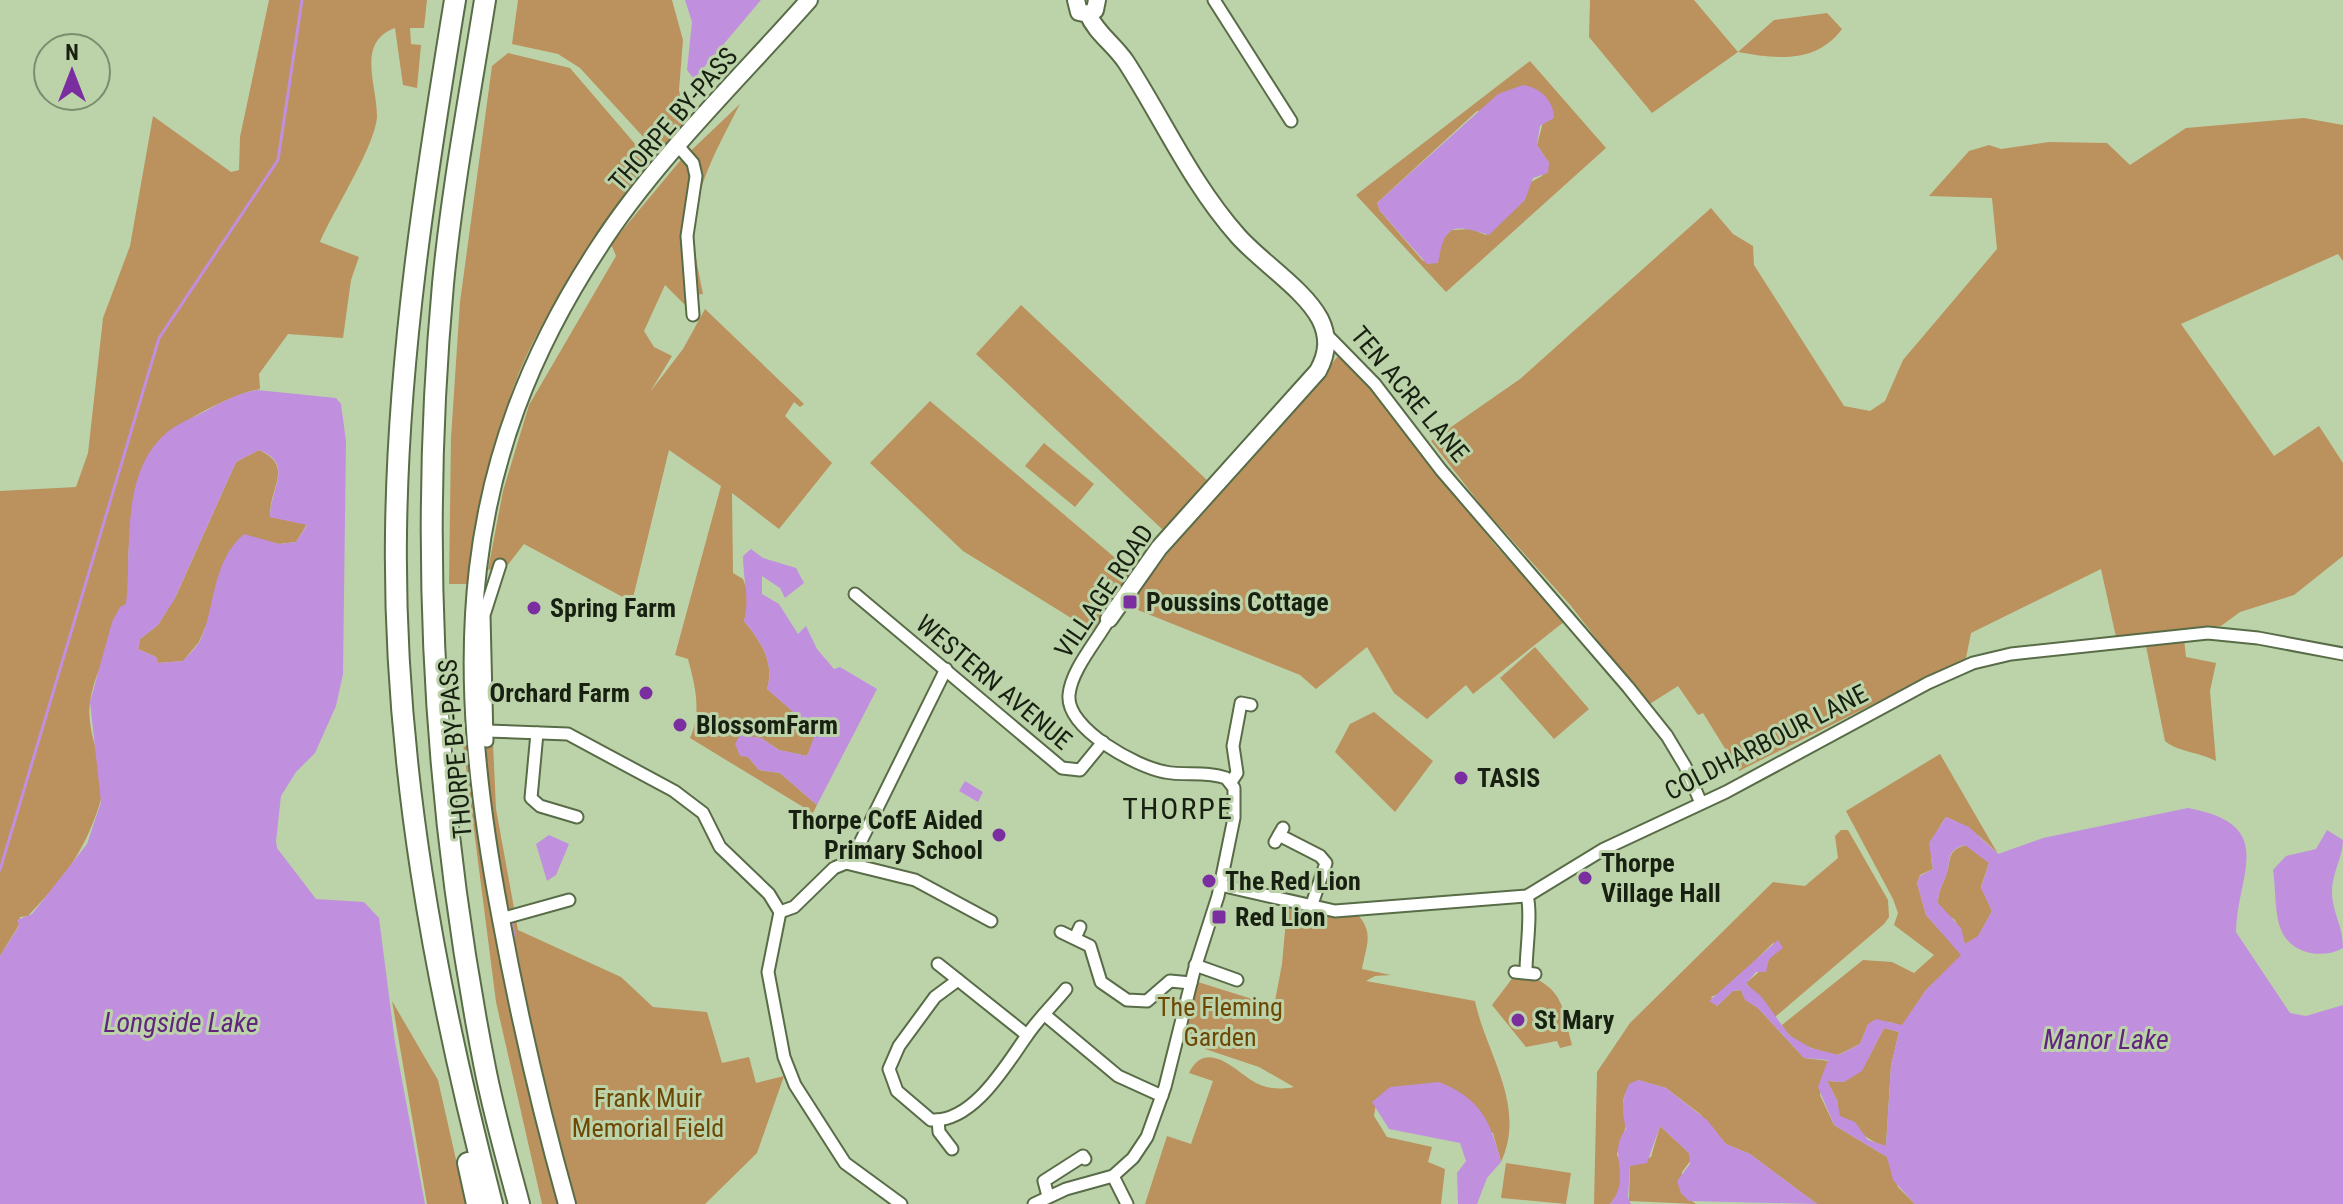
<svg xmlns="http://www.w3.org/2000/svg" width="2343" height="1204" font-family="'Roboto Condensed',sans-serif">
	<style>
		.green { fill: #bb915d; fill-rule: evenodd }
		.water { fill: #c090de; fill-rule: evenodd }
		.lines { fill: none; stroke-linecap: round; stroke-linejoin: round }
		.stream { stroke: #c090de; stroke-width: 3 }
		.street-casing { stroke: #586c47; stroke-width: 15 }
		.secondary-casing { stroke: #586c47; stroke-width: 20 }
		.highway-casing { stroke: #586c47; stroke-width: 24 }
		.street { stroke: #fff; stroke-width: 11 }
		.secondary { stroke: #fff; stroke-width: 16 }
		.highway { stroke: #fff; stroke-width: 20 }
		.poi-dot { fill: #7a2ea0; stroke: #bcd3aa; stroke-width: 3 }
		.labels { text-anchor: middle; stroke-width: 6; stroke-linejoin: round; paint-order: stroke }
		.street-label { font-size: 26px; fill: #182111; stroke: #bcd3aa }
		.poi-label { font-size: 26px; font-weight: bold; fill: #182111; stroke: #bcd3aa; text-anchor: start }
		.park-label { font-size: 26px; fill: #6e4705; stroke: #bcd3aa }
		.water-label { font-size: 28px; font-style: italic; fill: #612580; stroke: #bcd3aa }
		.quarter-label { font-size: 30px; letter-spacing: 2px; fill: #182111; stroke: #bcd3aa }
	</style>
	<rect width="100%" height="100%" fill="#bcd3aa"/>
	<g class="green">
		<path d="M269 0H427L424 28H410L411 44 421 45 417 88 403 85 395 28C356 42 377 85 377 116 376 145 333 211 320 242L359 257 351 280 343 338 288 334 259 374 260 389C240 393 222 402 204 411 139 446 135 475 129 545 127 564 131 588 126 606 116 638 94 670 90 703 85 736 111 773 99 806 84 853 62 880 28 916L20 917 19 925 0 956V491L76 487 88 453 103 318 130 246 153 116 231 172 239 170 240 137Z"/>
		<polygon points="518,0 672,0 683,40 679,90 685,123 658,153 580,68 558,54 512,44"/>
		<path d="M1590 0H1694L1738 52 1774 20 1827 13 1842 29C1816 64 1776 59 1738 52L1652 113 1589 37Z"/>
		<path d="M508 53 570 68 648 159C608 219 565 279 532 344 496 416 482 505 467 584H449L451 438 460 302 492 66Z"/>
		<path d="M1530 61 1606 148 1446 292 1356 195ZM1477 111 1543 122 1537 145 1549 163 1542 176 1529 183 1526 196 1486 235 1471 229 1451 230 1423 261 1380 211 1377 203Z"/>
		<path d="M740 104C720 143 694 187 694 232 694 253 699 274 703 294L694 295 685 305 665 285 644 331 654 347 672 356 650 392 683 349 705 309 804 404 800 407 794 402 785 416 832 463 779 529 732 493 733 573 743 579 750 598 744 621C761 642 775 662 767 689L817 732 807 756 779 750 761 738 740 735 748 757 759 770 780 773 817 805 813 813 690 738C702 712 695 685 688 659L675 655 721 486 669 450 632 602 524 544 507 566 488 570 503 491 529 405 616 256 611 244 679 162Z"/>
		<polygon points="2304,118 2343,125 2343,261 2338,254 2181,324 2274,456 2319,426 2343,463 2343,556 2294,595 2240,612 2221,626 2116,637 2101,569 1971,633 1966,658 1739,771 1703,713 1698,715 1678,686 1648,705 1571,606 1484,509 1431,441 1520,379 1711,208 1733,234 1753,246 1754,265 1844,406 1870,411 1885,401 1903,360 1997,249 1992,198 1929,196 1969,151 1989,145 2001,149 2049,142 2107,143 2130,165 2186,128"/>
		<polygon points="1021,305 1208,481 1164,531 976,354"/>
		<polygon points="1339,355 1376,394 1495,545 1565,621 1473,694 1466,685 1427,719 1394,693 1367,647 1316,689 1300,675 1128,606 1174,545"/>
		<polygon points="930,401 1133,573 1092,631 963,551 870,463"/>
		<polygon points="1044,443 1094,484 1075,507 1025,466"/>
		<path d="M259 450C295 467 269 486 270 517L307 524 296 542 279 544 244 535 199 642 183 661 158 663 156 657 138 649 140 639 158 625 176 596 236 462Z"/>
		<path d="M2184 639 2186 657 2216 663 2210 691 2216 761C2199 752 2178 752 2165 741L2146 646Z"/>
		<polygon points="1535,647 1589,709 1554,739 1500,678"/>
		<polygon points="1374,712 1433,761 1395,812 1335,752 1350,724"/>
		<polygon points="493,743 496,809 518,930 621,977 653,1007 707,1012 722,1063 749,1057 756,1083 784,1076 757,1153 705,1204 542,1204 496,1002 463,744"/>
		<path d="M1940 754 1998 854C1983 838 1967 825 1946 817 1934 833 1928 849 1933 869L1920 875 1917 883 1926 915 1962 955 1926 990 1902 1026 1890 1022 1868 1024 1860 1044 1838 1055C1819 1051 1792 1045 1782 1025L1863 960 1892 962 1914 973 1934 955 1894 925 1898 913 1893 899 1846 811Z"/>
		<path d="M1841 830H1848L1888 900 1889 917 1884 924 1775 1017 1746 983 1767 965 1774 942 1723 992 1711 997 1717 1006 1733 991 1741 990 1745 999 1758 1008 1804 1058 1829 1061 1820 1095 1834 1125 1887 1157 1898 1187 1915 1204H1817L1750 1154 1726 1144 1700 1114 1666 1088 1638 1080C1618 1095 1623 1104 1626 1125 1626 1127 1618 1149 1617 1155 1627 1172 1622 1191 1610 1204H1594L1597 1072 1630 1023 1773 882 1805 886 1838 858 1835 836Z"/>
		<path d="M1966 845 1989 863 1981 887 1992 911 1978 937 1965 944 1955 920 1943 912 1938 903C1938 892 1942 886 1946 876 1952 861 1945 851 1966 845Z"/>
		<path d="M1288 897 1356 913C1375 932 1366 946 1362 969L1391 975 1375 976 1366 981 1475 1001C1486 1054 1527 1105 1501 1162L1493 1133 1376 1104 1374 1116 1387 1137 1432 1147 1428 1162 1445 1169 1441 1204H1145L1167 1136 1191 1144 1213 1081 1189 1073C1205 1040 1232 1067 1251 1080 1264 1089 1279 1090 1294 1087L1259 1067 1184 1042 1198 982 1274 1006 1282 964Z"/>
		<path d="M1528 975C1566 991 1562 1010 1572 1045L1560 1048 1557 1041 1526 1047 1492 1005 1514 976Z"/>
		<polygon points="392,1001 438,1080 466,1204 427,1204"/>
		<path d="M1884 1028 1899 1032 1891 1065 1886 1146C1872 1144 1852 1126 1839 1116L1837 1100 1827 1081 1844 1082 1868 1059Z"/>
		<polygon points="1660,1126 1689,1153 1691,1160 1682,1172 1681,1193 1696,1204 1629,1201 1630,1166 1651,1157"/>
		<polygon points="1506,1163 1571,1173 1566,1204 1501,1198"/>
	</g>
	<g class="water">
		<polygon points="685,0 761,0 694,79 687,70 692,22"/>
		<path d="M1523 85C1540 87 1554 101 1554 118L1540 126 1537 145 1549 163 1548 173 1533 178 1525 200 1489 235C1451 223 1445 225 1438 263L1427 264 1380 211 1377 203 1498 94Z"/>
		<path d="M257 390 336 398 341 404 346 441 343 674 336 706 315 753 296 772 281 796 276 841 277 848 316 899 364 902 379 918 395 1042 425 1204H0V956L19 926 17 920 32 914 87 844 101 802 90 702 112 622 120 607 126 604C132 551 120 477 163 436 173 426 187 420 200 414 218 404 237 393 257 390ZM259 450C295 464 270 488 270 517L307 525 296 542 279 544 244 534C211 562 216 607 200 641 196 648 188 655 183 661L158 663 156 657 138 649 140 639 158 625 174 600 236 462Z"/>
		<path d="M751 549 763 558 796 568 804 583 785 598 780 588 762 576V594L779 604 798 634 806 626 817 649 834 669 840 667 877 689 817 805 780 773 759 770 748 757 740 756 735 744 740 735 761 738 779 750 807 756 816 732 767 689C775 662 761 642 744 621 750 597 743 580 743 556Z"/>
		<polygon points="965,781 983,792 978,802 959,791"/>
		<path d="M2188 808C2279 825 2237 873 2236 932L2290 1013 2306 1016 2343 1005V1204H1915L1893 1180 1887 1157 1834 1125 1818 1087 1828 1060 1804 1058 1758 1008 1745 1000 1741 990 1733 991 1717 1006 1709 1001 1778 940 1783 948 1769 959 1766 972H1756L1746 984 1761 996 1789 1035 1811 1048 1839 1055 1860 1044 1868 1024 1876 1019 1902 1025 1926 990 1961 955 1926 915 1917 883 1920 876 1933 869 1929 843 1946 817 1969 827 1998 854 2043 838ZM1965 845 1989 863 1981 888 1992 911 1978 936 1965 944 1961 928 1938 903C1938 892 1942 886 1946 876 1952 861 1944 851 1965 845ZM1884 1028 1899 1032 1891 1065 1886 1146 1868 1140 1855 1122 1840 1116 1837 1100 1827 1081 1844 1082 1862 1071Z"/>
		<path d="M2327 830 2343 840C2343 857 2332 873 2332 891 2332 913 2343 924 2343 948 2324 959 2293 955 2282 932 2274 915 2276 888 2273 870L2286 856 2316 849Z"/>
		<polygon points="549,835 569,844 556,875 547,881 536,844"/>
		<path d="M1638 1080 1666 1088 1708 1121 1726 1144 1750 1154 1817 1204 1689 1201 1681 1193 1677 1181 1690 1164 1689 1153 1660 1126 1647 1163 1630 1166 1628 1197 1631 1204H1610C1633 1176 1606 1154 1626 1129 1622 1112 1621 1101 1629 1084Z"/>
		<path d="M1439 1082C1481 1099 1490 1120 1501 1162L1487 1178 1477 1204H1458L1457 1173 1466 1161 1460 1143 1389 1129 1372 1102 1390 1087Z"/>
	</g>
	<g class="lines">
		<g class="stream">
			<polyline points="0,870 159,338 278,160 302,0"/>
			<polyline points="511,920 514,935"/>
		</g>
		<g class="street-casing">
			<g id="street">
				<polyline points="1214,0 1291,121"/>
				<polyline points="679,147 693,163 696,176 687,236 693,315"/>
				<polyline points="1326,334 1375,384 1441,470 1628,687 1667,736 1685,766 1701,803"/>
				<polyline points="855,594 1062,768 1080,770 1103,742"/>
				<polyline points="487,731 568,734 674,791 703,813 720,847 769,894 780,912 768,972 784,1057 795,1085 845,1163 901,1204"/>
				<polyline points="537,733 531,798 540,806 577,817"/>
				<polyline points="487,741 484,615 500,565"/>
				<polyline points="1231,782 1237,773 1233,746 1241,703 1251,705"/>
				<polyline points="1279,835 1320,856 1326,863 1311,907"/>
				<polyline points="1275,842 1283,828"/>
				<polyline points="846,863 856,851 946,669"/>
				<polyline points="1220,885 1335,911 1527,896 1604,849 1726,792 1928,683 1973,663 2011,654 2208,633 2258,638 2343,654"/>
				<polyline points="780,912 794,907 834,868 846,863 915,880 991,921"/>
				<polyline points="501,919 569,900"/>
				<polyline points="1061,932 1090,946 1101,982 1127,1000 1147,1001 1170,981 1191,983"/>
				<polyline points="1075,938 1080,927"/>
				<polyline points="938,964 1027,1035"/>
				<polyline points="1195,965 1237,980"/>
				<path d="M1526 971C1526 950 1532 913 1527 896"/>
				<polyline points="1515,972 1535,974"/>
				<path d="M958 980 935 997 899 1046 889 1069 897 1091 931 1120C973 1123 1006 1065 1026 1037 1037 1020 1053 1005 1066 989"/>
				<polyline points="1045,1015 1118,1076 1162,1096"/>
				<polyline points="938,1120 939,1132 952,1149"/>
				<polyline points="1113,1176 1127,1204"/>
				<polyline points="1048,1196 1044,1181 1083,1156 1085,1159"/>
				<path d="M1034 1204 1066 1189 1113 1176 1133 1158 1147 1137 1165 1087 1194 971 1218 896 1234 818V788L1226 778C1207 771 1184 776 1165 772 1137 767 1066 729 1069 695 1071 670 1097 641 1109 619"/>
			</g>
		</g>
		<g class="secondary-casing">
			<g id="secondary">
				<polyline points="1076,0 1079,12 1088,14"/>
				<path d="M1088 14C1096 33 1114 44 1126 62 1164 121 1191 183 1238 236 1261 262 1304 289 1320 319 1329 337 1328 353 1318 371L1159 548 1109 619"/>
				<polyline points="1088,14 1095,10 1097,0"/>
				<path d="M567 1204C540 1108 518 1012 500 914 453 665 455 466 599 247 654 161 741 77 809 0"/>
			</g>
		</g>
		<g class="highway-casing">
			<g id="highway">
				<path d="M455 0C426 177 398 355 396 534 393 761 435 986 492 1204"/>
				<path d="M485 0C470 94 452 189 443 284 419 546 434 810 485 1068 494 1114 507 1159 519 1204"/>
				<polyline points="468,1163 477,1204"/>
			</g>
		</g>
		<use href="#street" class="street"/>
		<use href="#secondary" class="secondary"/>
		<use href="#highway" class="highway"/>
	</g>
	<g class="poi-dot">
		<rect x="1122" y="594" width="16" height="16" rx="4"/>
		<circle cx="534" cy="608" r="8"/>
		<circle cx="646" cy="693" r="8"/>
		<circle cx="680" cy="725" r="8"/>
		<circle cx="1461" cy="778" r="8"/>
		<circle cx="999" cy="835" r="8"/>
		<circle cx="1585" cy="878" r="8"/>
		<circle cx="1209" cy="881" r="8"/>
		<rect x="1211" y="909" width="16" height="16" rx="4"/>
		<circle cx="1518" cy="1020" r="8"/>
	</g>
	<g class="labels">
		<g class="street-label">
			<text transform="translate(673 119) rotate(-49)" y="9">THORPE BY-PASS</text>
			<text transform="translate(1410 394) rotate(50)" y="9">TEN ACRE LANE</text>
			<text transform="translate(1104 591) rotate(-56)" y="9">VILLAGE ROAD</text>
			<text transform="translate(994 682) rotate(40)" y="9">WESTERN AVENUE</text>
			<text transform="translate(1766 742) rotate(-27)" y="9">COLDHARBOUR LANE</text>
			<text transform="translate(455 749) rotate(-95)" y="9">THORPE BY-PASS</text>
		</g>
		<g class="poi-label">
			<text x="1146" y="611">Poussins Cottage</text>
			<text x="550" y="617">Spring Farm</text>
			<text x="630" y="702" text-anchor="end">Orchard Farm</text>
			<text x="696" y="734">BlossomFarm</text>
			<text x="1477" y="787">TASIS</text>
			<text x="983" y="829" text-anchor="end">Thorpe CofE Aided<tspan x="983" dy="30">Primary School</tspan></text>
			<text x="1601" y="872">Thorpe<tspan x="1601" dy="30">Village Hall</tspan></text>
			<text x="1225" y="890">The Red Lion</text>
			<text x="1235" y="926">Red Lion</text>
			<text x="1534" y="1029">St Mary</text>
		</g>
		<g class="park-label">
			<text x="1220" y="1016">The Fleming<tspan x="1220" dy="30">Garden</tspan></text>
			<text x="648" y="1107">Frank Muir<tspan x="648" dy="30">Memorial Field</tspan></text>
		</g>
		<g class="water-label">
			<text x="181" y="1032">Longside Lake</text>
			<text x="2106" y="1049">Manor Lake</text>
		</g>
		<g class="quarter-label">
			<text x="1178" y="819">THORPE</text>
		</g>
	</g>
	<g transform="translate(72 72)"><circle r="38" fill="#bcd3aa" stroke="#7a8c6d" stroke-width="2"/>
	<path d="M0-6L14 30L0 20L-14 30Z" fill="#7a2ea0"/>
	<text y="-12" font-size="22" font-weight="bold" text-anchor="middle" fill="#182111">N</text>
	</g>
</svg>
